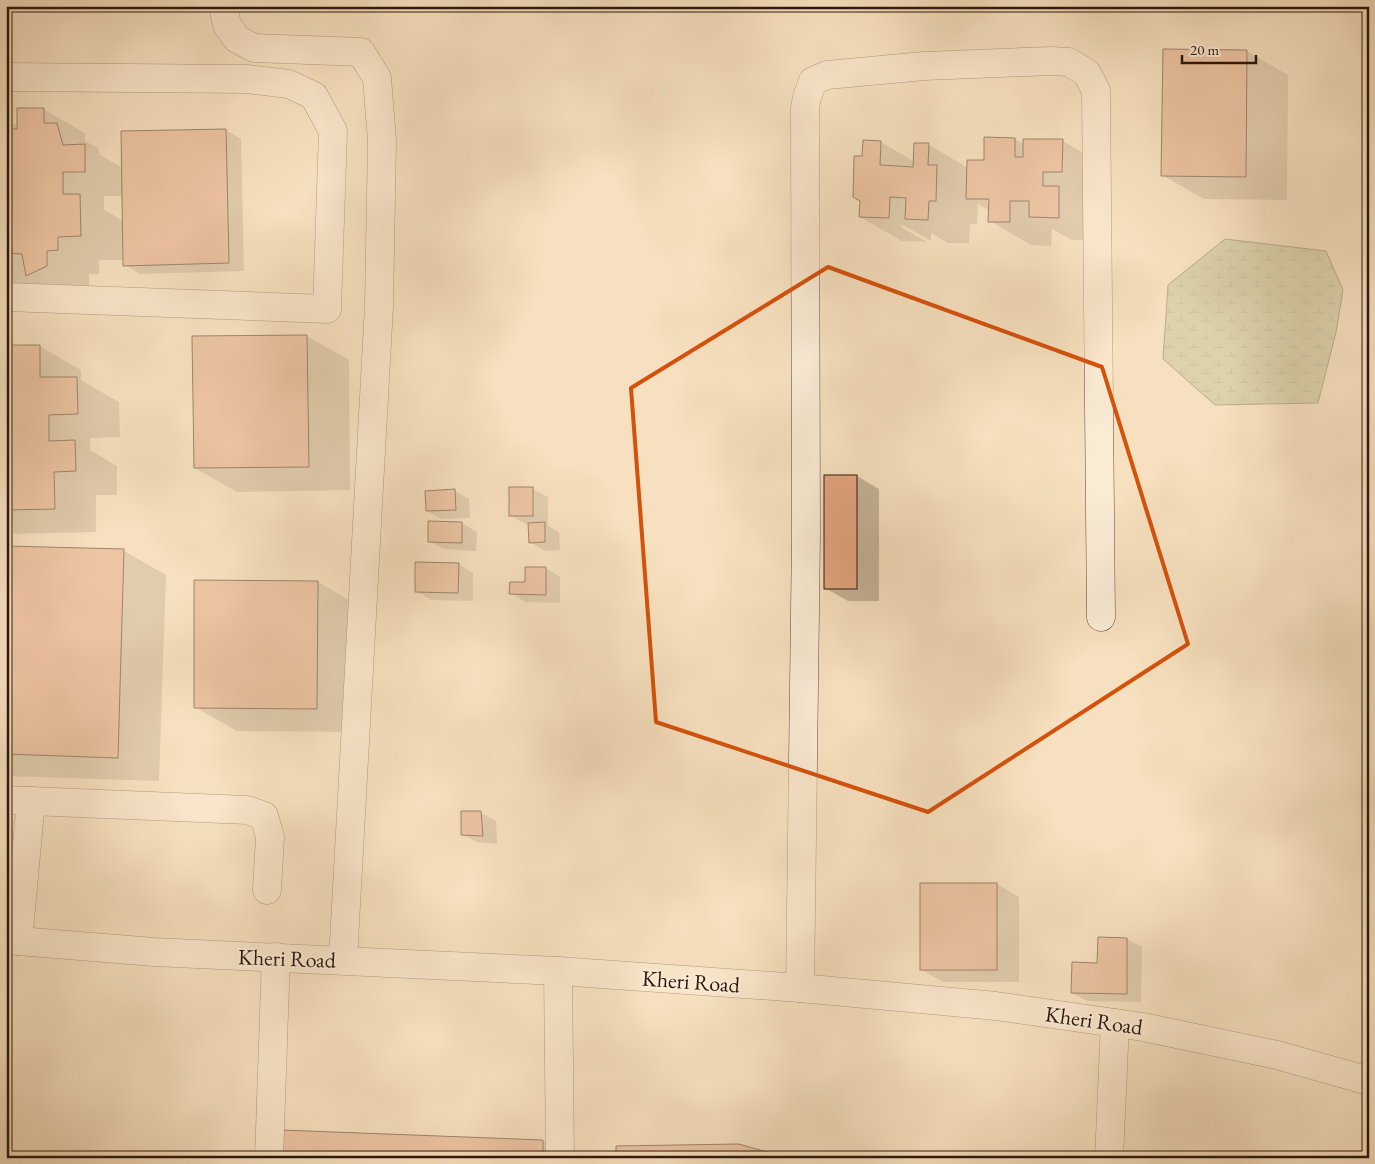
<svg xmlns="http://www.w3.org/2000/svg" width="1375" height="1164" font-family="'EB Garamond',serif">
	<style>
		.wetland { fill: url(#wetland-marsh); stroke: #746d4f }
		.shadow { fill: #0003; fill-rule: evenodd }
		.building { fill: #e3a581; stroke: #2c180c }
		.lines { fill: none; stroke-linecap: round; stroke-linejoin: round }
		.minor-casing { stroke: #5f4a39; stroke-width: 29 }
		.minor { stroke: #faebd5; stroke-width: 28 }
		.marked { fill: none; stroke: #d5520c; stroke-width: 4; stroke-linejoin: round }
		.labels { text-anchor: middle; stroke-width: 4; stroke-linejoin: round; paint-order: stroke }
		.street-label { font-size: 22px; fill: #2c180c; stroke: #faebd5 }
	</style>
	<defs>
		<pattern id="wetland-marsh" width="20" height="14" patternUnits="userSpaceOnUse" patternTransform="scale(1.25)"><rect width="20" height="14" fill="#bcc292"/><path d="M1 5h8M5 5V1M11 12h8M15 12V8" fill="none" stroke="#a2a67d"/></pattern>
	</defs>
	<rect width="100%" height="100%" fill="#f7e0bf"/>
	<filter id="stains"><feTurbulence type="fractalNoise" baseFrequency=".004" numOctaves="4"/><feColorMatrix values="0 0 0 0 .2 0 0 0 0 .09 0 0 0 0 .02 0 0 0 .5 -.17"/></filter>
	<radialGradient id="worn" r=".72"><stop offset=".6" stop-color="#630" stop-opacity="0"/><stop offset="1" stop-color="#630" stop-opacity=".3"/></radialGradient>
	<polygon class="wetland" points="1225,239 1326,251 1343,290 1336,332 1318,403 1215,405 1163,359 1168,285"/>
	<g class="shadow">
		<polygon points="1247,51 1288,75 1287,200 1204,199 1162,175"/>
		<path d="M43 109 85 133V141L98 148 100 155 123 168 122 132 226 130 241 139 244 271 140 274 125 265 124 241H122V260H99V274H89V290L9 284 6 283V119L18 126ZM104 196H123L124 221 104 210Z"/>
		<polygon points="986,139 1015,139 1024,144 1063,141 1104,165 1100,241 1072,240 1052,229 1051,246 1031,245 990,221 990,211 978,204 977,224 970,224 969,243 948,243 931,233 931,241 901,224 901,227 927,242 902,241 860,217 863,157 881,142 915,162 929,145 968,168 985,161"/>
		<polygon points="307,336 349,360 350,490 237,492 195,468"/>
		<polygon points="39,346 81,370 81,380 119,402 120,437 90,438 90,450 117,466 117,495 96,495 96,532 6,534 6,347"/>
		<polygon points="857,476 879,489 879,601 848,601 825,588"/>
		<polygon points="510,489 533,489 548,497 548,526 559,532 560,550 545,551 530,542 529,524 525,524 510,515"/>
		<polygon points="455,491 469,499 470,518 442,519 427,511"/>
		<polygon points="429,522 462,523 477,532 476,551 444,549 429,541"/>
		<polygon points="6,547 124,551 166,575 159,781 6,776"/>
		<polygon points="458,564 473,573 473,601 431,600 416,591"/>
		<polygon points="546,568 560,577 560,603 525,602 511,593"/>
		<polygon points="318,582 359,606 359,732 237,731 195,707"/>
		<polygon points="481,813 496,821 497,844 477,842 462,834"/>
		<polygon points="997,884 1019,897 1019,982 943,982 921,970"/>
		<polygon points="1099,938 1127,939 1142,947 1141,1002 1087,1001 1072,993 1098,964"/>
		<polygon points="282,1132 543,1141 572,1158 281,1158"/>
	</g>
	<g class="building">
		<polygon points="1163,49 1247,50 1246,177 1161,176"/>
		<polygon points="17,108 44,108 44,123 57,123 63,145 85,144 85,172 63,172 63,194 80,194 81,236 58,237 58,250 47,251 47,266 26,276 22,254 6,253 6,129 17,129"/>
		<polygon points="226,129 229,263 123,266 121,131"/>
		<polygon points="984,137 1015,138 1015,157 1023,157 1023,139 1063,139 1062,172 1043,172 1043,186 1059,186 1059,218 1029,217 1029,201 1010,201 1010,222 988,222 989,199 966,199 967,160 984,160"/>
		<polygon points="863,140 881,141 880,165 913,167 914,143 929,143 928,165 937,165 936,201 929,201 928,220 905,219 906,198 890,197 889,218 859,217 860,201 853,197 854,156 862,156"/>
		<polygon points="307,335 309,467 194,468 192,336"/>
		<polygon points="6,345 40,345 40,377 77,377 78,414 49,415 49,441 75,440 76,471 54,472 55,509 6,510"/>
		<rect x="824" y="475" width="33" height="114"/>
		<rect x="509" y="487" width="24" height="29"/>
		<polygon points="455,489 456,510 426,511 425,491"/>
		<polygon points="428,521 462,522 462,543 428,542"/>
		<polygon points="545,522 545,542 529,543 528,523"/>
		<polygon points="6,546 124,549 118,758 6,754"/>
		<polygon points="415,562 459,563 458,593 415,592"/>
		<polygon points="525,567 546,567 546,595 509,594 510,582 525,582"/>
		<polygon points="194,580 318,581 317,709 194,708"/>
		<polygon points="461,811 481,811 483,836 461,835"/>
		<rect x="920" y="883" width="77" height="87"/>
		<polygon points="1098,937 1127,938 1127,994 1071,993 1072,962 1097,963"/>
		<polygon points="281,1130 543,1140 543,1158 279,1158"/>
		<polygon points="739,1144 787,1158 616,1158 616,1146"/>
	</g>
	<g class="lines">
		<g class="minor-casing">
			<g id="minor">
				<polyline points="223,6 227,25 237,39 254,48 361,52 377,78 382,141 379,306 343,960"/>
				<polyline points="6,77 247,79 289,84 314,96 333,131 327,309 6,297"/>
				<polyline points="6,800 247,810 264,816 270,837 267,890"/>
				<polyline points="6,940 154,952 558,971 800,988 996,1006 1143,1027 1277,1055 1369,1081"/>
				<polyline points="18,941 31,801"/>
				<polyline points="558,971 560,1158"/>
				<polyline points="800,988 806,535 805,108 807,97 813,81 827,75 924,66 1051,61 1069,62 1087,73 1096,91 1101,617"/>
				<polyline points="269,1158 276,957"/>
				<polyline points="1109,1158 1115,1023"/>
			</g>
		</g>
		<use href="#minor" class="minor"/>
	</g>
	<path d="M0 0H1375V1164H0ZM828 267 1102 367 1188 644 928 812 656 722 631 388Z" fill="#f7e0bf" fill-opacity=".55" fill-rule="evenodd"/>
	<path class="marked" d="M828 267 1102 367 1188 644 928 812 656 722 631 388Z"/>
	<g class="labels">
		<g class="street-label">
			<text transform="translate(287 958) rotate(2)" y="8">Kheri Road</text>
			<text transform="translate(691 981) rotate(4)" y="8">Kheri Road</text>
			<text transform="translate(1094 1020) rotate(8)" y="8">Kheri Road</text>
		</g>
	</g>
	<rect width="1375" height="1164" fill="none" stroke="#f7e0bf" stroke-width="25"/>
	<rect x="8" y="8" width="1360" height="1149" fill="none" stroke="#2c180c" stroke-width="2.5"/>
	<rect x="12" y="12" width="1350" height="1139" fill="none" stroke="#2c180c"/>
	<path d="M1182 55v8h74v-8" fill="none" stroke="#2c180c" stroke-width="2.5"/>
	<text x="1190" y="55" font-size="15" fill="#2c180c" stroke="#faebd5" stroke-width="4" paint-order="stroke">20 m</text>
	<rect width="100%" height="100%" filter="url(#stains)"/>
	<rect width="100%" height="100%" fill="url(#worn)"/>
</svg>
